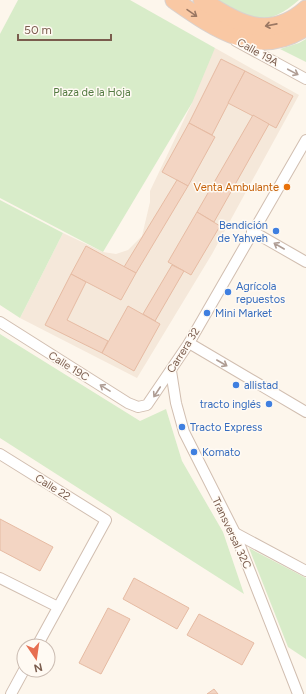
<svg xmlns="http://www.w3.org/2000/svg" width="306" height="694" font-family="Figtree,sans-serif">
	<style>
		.residential { fill: #f5e8da }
		.green { fill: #d8ecc9 }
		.building { fill: #f3d5c3; stroke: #e6bba3 }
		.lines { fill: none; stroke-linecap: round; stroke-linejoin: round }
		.minor-casing { stroke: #d1beb0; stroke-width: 12 }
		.trunk-casing { stroke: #dad1cd; stroke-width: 19 }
		.minor { stroke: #fff; stroke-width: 10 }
		.trunk { stroke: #f9c8a4; stroke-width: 17 }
		.oneway { stroke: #9a7763 }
		.oneway2 { stroke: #af9d94 }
		.food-dot { fill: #e8710a; stroke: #fffaf3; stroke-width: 1.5 }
		.shop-dot { fill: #3f7fe0; stroke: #fffaf3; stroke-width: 1.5 }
		.labels { text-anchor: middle; stroke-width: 3; stroke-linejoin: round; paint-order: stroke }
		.street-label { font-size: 11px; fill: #7a5c4d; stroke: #fffaf3 }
		.park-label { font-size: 11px; fill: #537a41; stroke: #fffaf3 }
		.food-label { font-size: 11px; fill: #c56008; stroke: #fffaf3; text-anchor: end }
		.shop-label { font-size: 11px; fill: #366cbe; stroke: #fffaf3; text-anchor: start }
	</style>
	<rect width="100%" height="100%" fill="#fdf6ec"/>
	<polygon class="residential" points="215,48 299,95 212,254 137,378 20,318 63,233 103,252 116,254 128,250 142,236 150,202 150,191 192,103 191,91"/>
	<g class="green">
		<polygon points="18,0 130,0 215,48 192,103 103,252 0,198 0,34"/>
		<path d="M213 0H299C266 29 247 20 213 0Z"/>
		<polygon points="306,39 306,62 280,49 299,43"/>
		<polygon points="0,200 63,233 20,318 0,305"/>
		<polygon points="0,334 140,421 166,409 182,461 223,532 244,594 0,438"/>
		<polygon points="249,548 306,578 306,659 288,647"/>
	</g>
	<g class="building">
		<polygon points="221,59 245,71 212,135 189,123"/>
		<polygon points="245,71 293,96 276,128 228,103"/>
		<polygon points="253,115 269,124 214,222 197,212"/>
		<polygon points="189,123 215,137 188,186 162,172"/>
		<polygon points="177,180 188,186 136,273 124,267"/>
		<polygon points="197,212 220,226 191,275 168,262"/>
		<polygon points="86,246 136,273 121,300 71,274"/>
		<polygon points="172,265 184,271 155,321 143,314"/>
		<polygon points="71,274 86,282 67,320 108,341 102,353 45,325"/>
		<polygon points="128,306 160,324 134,371 102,353"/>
		<polygon points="0,519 53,547 40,571 0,550"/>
		<polygon points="134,578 189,608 177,629 123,599"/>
		<polygon points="108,608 130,619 101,674 79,663"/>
		<polygon points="199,614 254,643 242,665 187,635"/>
		<polygon points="214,689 218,694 207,694"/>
	</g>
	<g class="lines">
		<g class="minor-casing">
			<g id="minor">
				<polyline points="236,41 306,79"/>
				<polyline points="252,231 306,262"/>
				<polyline points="0,322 128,403 138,407 147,405 189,343 306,140"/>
				<polyline points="189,343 306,412"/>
				<polyline points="171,371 176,403 184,432 235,533 298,694"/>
				<polyline points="0,454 106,520 37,646"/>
				<polyline points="235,533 306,571"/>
				<polyline points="0,578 58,607"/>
				<polyline points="11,694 24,670"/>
			</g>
		</g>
		<g class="trunk-casing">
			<g id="trunk">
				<path d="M174 0C214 28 258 60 306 27"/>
				<path d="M202 0C236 23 269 42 306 9"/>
			</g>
		</g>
		<use href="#minor" class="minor"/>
		<use href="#trunk" class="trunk"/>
	</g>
	<defs><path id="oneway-shaft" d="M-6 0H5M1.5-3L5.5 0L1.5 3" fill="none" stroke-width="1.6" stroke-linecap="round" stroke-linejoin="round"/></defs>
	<g class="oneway">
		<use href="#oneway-shaft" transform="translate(192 13) rotate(35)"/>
		<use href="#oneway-shaft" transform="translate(271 25) rotate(169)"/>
	</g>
	<g class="oneway2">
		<use href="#oneway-shaft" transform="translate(293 72) rotate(28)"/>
		<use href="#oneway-shaft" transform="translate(279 246) rotate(-150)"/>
		<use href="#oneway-shaft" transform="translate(222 363) rotate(30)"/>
		<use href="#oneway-shaft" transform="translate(105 388) rotate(-148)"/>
		<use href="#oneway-shaft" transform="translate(157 392) rotate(123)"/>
	</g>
	<circle class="food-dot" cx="287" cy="187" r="4"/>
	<g class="shop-dot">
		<circle cx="276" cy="231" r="4"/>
		<circle cx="228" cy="292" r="4"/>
		<circle cx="207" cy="313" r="4"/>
		<circle cx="236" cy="385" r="4"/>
		<circle cx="269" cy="404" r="4"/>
		<circle cx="182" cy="427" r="4"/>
		<circle cx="194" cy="452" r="4"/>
	</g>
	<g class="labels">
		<g class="street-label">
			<text transform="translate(258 52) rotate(29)" y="4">Calle 19A</text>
			<text transform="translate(183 350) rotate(-58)" y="4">Carrera 32</text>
			<text transform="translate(69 366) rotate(32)" y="4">Calle 19C</text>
			<text transform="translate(53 487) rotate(32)" y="4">Calle 22</text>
			<text transform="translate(232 533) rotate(65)" y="4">Transversal 32C</text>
		</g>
		<g class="park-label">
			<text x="92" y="96">Plaza de la Hoja</text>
		</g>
		<g class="food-label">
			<text x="279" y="191">Venta Ambulante</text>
		</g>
		<g class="shop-label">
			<text x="268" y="229" text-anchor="end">Bendición<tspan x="268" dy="13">de Yahveh</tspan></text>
			<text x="236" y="290">Agrícola<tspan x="236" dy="13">repuestos</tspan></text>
			<text x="215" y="317">Mini Market</text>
			<text x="244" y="389">allistad</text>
			<text x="261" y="408" text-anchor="end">tracto inglés</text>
			<text x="190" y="431">Tracto Express</text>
			<text x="202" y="456">Komato</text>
		</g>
	</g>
	<g transform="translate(36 658) rotate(167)"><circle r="19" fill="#fffaf3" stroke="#cabbb1"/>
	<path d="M0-3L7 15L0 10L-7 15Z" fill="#e76f51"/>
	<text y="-6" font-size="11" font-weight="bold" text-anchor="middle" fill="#7a5c4d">N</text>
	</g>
	<path d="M18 34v6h93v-6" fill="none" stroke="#7a5c4d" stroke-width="2"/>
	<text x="24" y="34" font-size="12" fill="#7a5c4d" stroke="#fffaf3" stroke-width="3" paint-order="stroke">50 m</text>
</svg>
